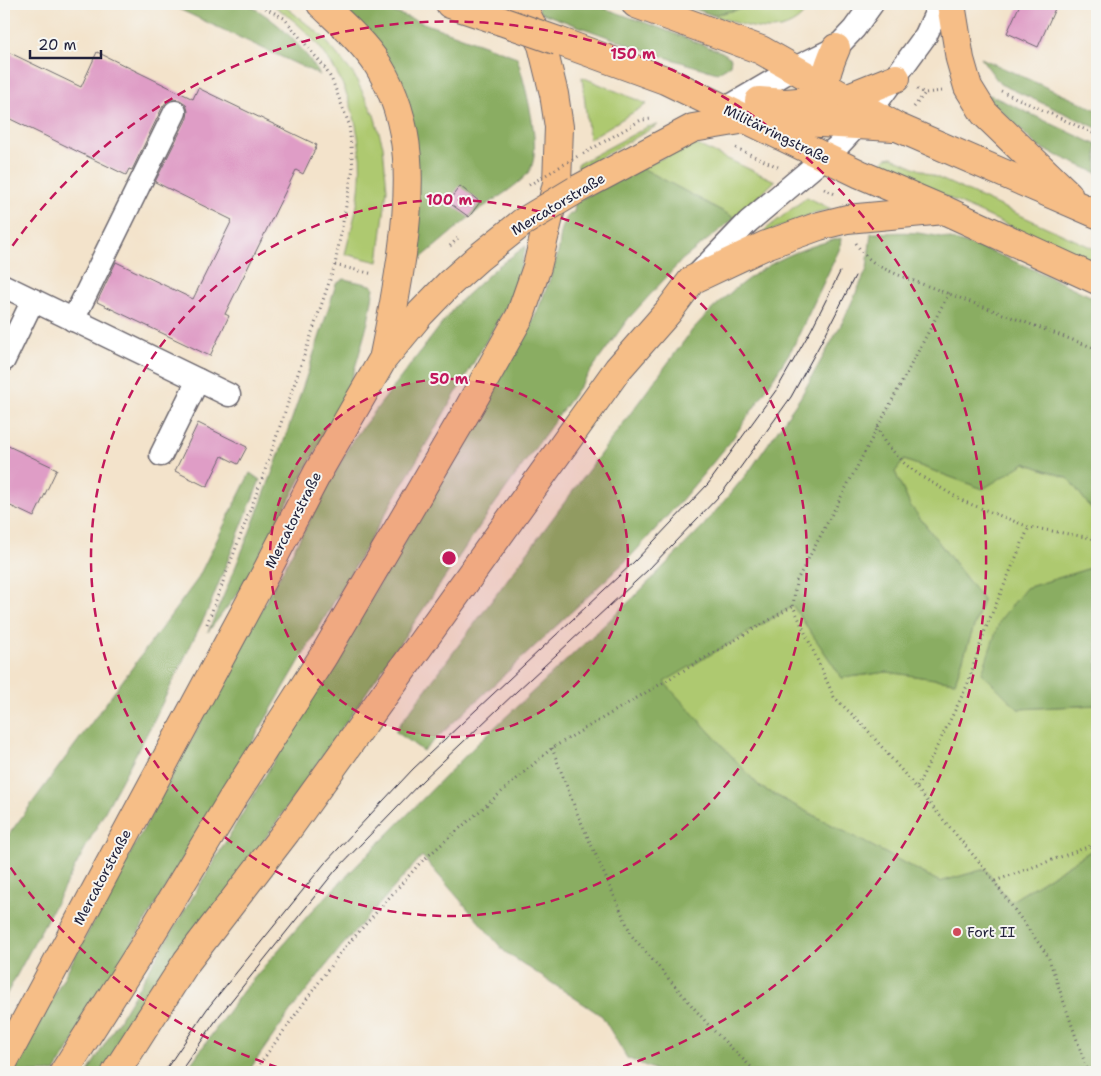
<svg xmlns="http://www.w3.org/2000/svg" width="1101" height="1076" font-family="'Shantell Sans',sans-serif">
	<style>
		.green { fill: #aec96f; stroke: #687655 }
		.forest { fill: #8aad62; stroke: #56684e }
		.building { fill: #df9dc6 }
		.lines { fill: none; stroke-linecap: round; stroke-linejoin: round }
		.minor-casing { stroke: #6b666d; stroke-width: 25 }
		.major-casing { stroke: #6b666d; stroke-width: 30 }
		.path { stroke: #6b666d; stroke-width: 3; stroke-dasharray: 1 4; stroke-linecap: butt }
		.minor { stroke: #fff; stroke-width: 22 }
		.major { stroke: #f6be87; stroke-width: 28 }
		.tram { stroke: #22223b; stroke-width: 1 }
		.major-bridge-casing { stroke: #6b666d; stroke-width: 30; stroke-linecap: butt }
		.path-bridge { stroke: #6b666d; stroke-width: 3; stroke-dasharray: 1 4; stroke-linecap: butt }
		.major-bridge { stroke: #f6be87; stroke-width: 28 }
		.ring { fill: none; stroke: #c2185b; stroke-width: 2.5; stroke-dasharray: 9 6 }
		.poi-dot { fill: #d1495b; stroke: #f6f6f2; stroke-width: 2 }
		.labels { text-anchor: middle; stroke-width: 4; stroke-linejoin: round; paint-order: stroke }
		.street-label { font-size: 14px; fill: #22223b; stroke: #f6f6f2 }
		.poi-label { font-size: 14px; fill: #22223b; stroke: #f6f6f2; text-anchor: start }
		.centre { fill: #c2185b; stroke: #f6f6f2; stroke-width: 2.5 }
		.ring-label { font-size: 15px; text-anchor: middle; font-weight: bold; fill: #c2185b; stroke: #f6f6f2; stroke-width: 4; stroke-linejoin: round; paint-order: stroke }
	</style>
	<rect width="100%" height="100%" fill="#f6f6f2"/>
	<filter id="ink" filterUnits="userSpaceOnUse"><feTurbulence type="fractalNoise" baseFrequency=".02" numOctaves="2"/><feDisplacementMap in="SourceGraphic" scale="10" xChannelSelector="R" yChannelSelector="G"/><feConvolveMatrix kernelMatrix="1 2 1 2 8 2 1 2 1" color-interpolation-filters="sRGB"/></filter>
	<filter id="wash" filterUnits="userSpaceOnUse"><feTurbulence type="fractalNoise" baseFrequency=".0096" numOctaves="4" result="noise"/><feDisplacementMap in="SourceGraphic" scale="20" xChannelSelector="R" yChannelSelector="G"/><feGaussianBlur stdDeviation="1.12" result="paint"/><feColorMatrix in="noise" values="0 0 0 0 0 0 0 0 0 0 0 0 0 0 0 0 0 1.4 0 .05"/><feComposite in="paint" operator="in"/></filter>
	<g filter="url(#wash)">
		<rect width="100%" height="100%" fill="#f3e3cb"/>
		<g class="green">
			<path d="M271 4H282L322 36 354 75 374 115 383 146 387 189 378 262 345 254C350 233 357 212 359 191 366 133 347 71 304 30 294 20 283 12 271 4Z"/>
			<path d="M750 4H808C806 8 804 14 801 17 776 41 739 23 712 15L745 8Z"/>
			<polygon points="582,77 647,104 589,139"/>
			<polygon points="658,125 578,170 578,164 647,127"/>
			<polygon points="693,143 775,181 735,218 642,168"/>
			<polygon points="892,157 1097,250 1097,266 883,168 882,163 886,158"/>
			<polygon points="807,197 831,209 814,213 765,233 765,230"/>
			<polygon points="904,460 983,489 1024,463 1068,478 1097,516 1097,566 1026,588 1018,709 1097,705 1097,847 1010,902 985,869 940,882 760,787 663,682 793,606 842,678 887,672 955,682 983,600 910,505 895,472"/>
		</g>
		<g class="forest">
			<path d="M168 4H247C278 20 302 46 320 75Z"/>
			<path d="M333 4H371L517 57C524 82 543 147 530 170 523 183 489 203 476 212 453 230 431 251 408 268L413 127Z"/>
			<polygon points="538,4 592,4 652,25 722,52 731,58 730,65 717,73 655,54 539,12"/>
			<polygon points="681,4 750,4 745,8 712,15"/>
			<polygon points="981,58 1097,110 1097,128 1000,84"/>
			<polygon points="985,95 990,95 1097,145 1097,173 1038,147"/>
			<path d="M642 168 735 218 682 260 628 319 494 505 360 702 103 1072H88L326 674 530 327C541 303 551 279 558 253 560 243 560 232 564 223 566 217 568 215 574 212L575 202Z"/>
			<path d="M871 233C888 233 908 231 925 234 986 243 1041 274 1097 299V516L1068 478 1025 463 983 489 904 460 895 472 910 505 983 600 955 682 887 672 842 678 793 606 664 682 760 787 940 882 985 869 1010 902 1097 847V1072H660L627 1058 602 1016 505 952 422 856 341 947 292 1009 248 1072H185L243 991 311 912 478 743 633 598 704 525 750 470 800 398 843 321 867 269Z"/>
			<path d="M841 238 840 248 793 347 764 393 731 441 680 502 632 555 423 751 395 731 693 329C739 280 775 254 841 238Z"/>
			<polygon points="526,246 517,282 509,302 233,775 55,1072 13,1072 352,441 457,304 497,267"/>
			<path d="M344 279 371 285 374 288 368 322 358 358 351 381 337 412 241 589 208 632C258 518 300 402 336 284Z"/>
			<polygon points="250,473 260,480 208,610 152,724 4,999 4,841 197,580"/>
			<polygon points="1097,566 1097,705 1018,709 982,673 1000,620 1026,588"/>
		</g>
		<g id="blocks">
			<g class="building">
				<polygon points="1020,4 1057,4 1038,47 1007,33"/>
				<polygon points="4,50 81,87 97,52 193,99 198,88 317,145 303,174 296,170 225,314 229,316 210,356 97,302 116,262 193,299 232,220 155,182 187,118 188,111 186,104 180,100 174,99 167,101 163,106 132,170 129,169 126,175 4,116"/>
				<polygon points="460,186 480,202 469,217 448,202"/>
				<polygon points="198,423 247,447 238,464 222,456 207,487 175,471"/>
				<polygon points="4,444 57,469 34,517 4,503"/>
			</g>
		</g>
	</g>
	<g filter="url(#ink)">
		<use href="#blocks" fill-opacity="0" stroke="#6b666d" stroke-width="1"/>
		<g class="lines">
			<g class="minor-casing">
				<g id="minor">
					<polyline points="713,116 793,69 836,48 854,29 872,4"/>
					<polyline points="698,274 748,222 837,147 870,112 926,35 940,4"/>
					<polyline points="4,286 229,395"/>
					<polyline points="73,320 175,112"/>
					<polyline points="4,360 33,300"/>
					<polyline points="161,455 198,380"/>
				</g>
			</g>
			<g class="major-casing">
				<g id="major">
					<path d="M321 4C341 23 363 42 378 65 414 124 411 188 402 254 397 288 391 321 384 355"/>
					<polyline points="450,4 501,21"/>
					<polyline points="636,4 761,50 897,127 1097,214"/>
					<polyline points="951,4 960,59 968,87 984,113 1068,194"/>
					<polyline points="558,41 665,80 860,174 944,210 1097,280"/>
					<polyline points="759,101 786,103 846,98 896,78"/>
					<path d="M825 103C823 81 827 69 836 48"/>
					<polyline points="576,190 693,128 746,119 893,127"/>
					<polyline points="4,1061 262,580 318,472 383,359 420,314 450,283 478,258 523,222"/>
					<polyline points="64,1072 142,949 234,796 324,655 467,411 520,316 537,267 557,183 559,127 554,94 542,45 521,4"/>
					<polyline points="116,1072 187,961 286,832 618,369 668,312 692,280 766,245 819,226 847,219 944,210"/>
				</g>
			</g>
			<g class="path">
				<polyline points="917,89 925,93 942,91"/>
				<polyline points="1001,91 1097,135"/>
				<polyline points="914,107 925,93"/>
				<polyline points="736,148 778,167"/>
				<polyline points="583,154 641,120 653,119"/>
				<polyline points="824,189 837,195"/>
				<path d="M856 243C868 264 885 269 906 278L1097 349"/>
				<polyline points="450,246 460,236"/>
				<polyline points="335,265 373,274"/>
				<polyline points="949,293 796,582 793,606 834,697 864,726 985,869 1048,956 1088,1072"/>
				<polyline points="877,427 885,443 905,464 922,477 965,502 1029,527 1097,539"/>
				<polyline points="207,624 262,479 335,265 353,168 349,124 332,80 325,68 284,18 258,4"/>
				<polyline points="552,748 577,813 632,936 712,1029 756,1072"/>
				<polyline points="917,787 967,686 985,630 1029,527"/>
				<polyline points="995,881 1093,845 1097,847"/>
				<polyline points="254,1072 340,953 420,863 552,748 793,606"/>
			</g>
			<use href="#minor" class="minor"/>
			<use href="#major" class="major"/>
			<g class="tram">
				<polyline points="164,1072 207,1009 324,864 413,769 635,561 708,484 777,389 811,330 840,272"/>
				<polyline points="180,1072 219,1016 335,871 423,780 517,691 648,570 722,493 791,397 824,337 855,276"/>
			</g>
			<g class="major-bridge-casing">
				<g id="major-bridge">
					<polyline points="501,21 558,41"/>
					<polyline points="523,222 576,190"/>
				</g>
			</g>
			<polyline class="path-bridge" points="529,185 578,156"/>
			<use href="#major-bridge" class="major-bridge"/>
		</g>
	</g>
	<circle cx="449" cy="558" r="179" fill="#c2185b" fill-opacity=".12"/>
	<g class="ring">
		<circle cx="449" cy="558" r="179"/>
		<circle cx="449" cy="558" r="358"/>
		<path d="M292 1072A537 537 0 0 1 4 858M4 258A537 537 0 1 1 606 1072"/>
	</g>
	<circle class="poi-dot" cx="957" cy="932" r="5"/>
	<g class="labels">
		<g class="street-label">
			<text transform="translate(777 134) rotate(26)" y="5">Militärringstraße</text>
			<text transform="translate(558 204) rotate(-31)" y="5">Mercatorstraße</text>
			<text transform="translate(293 520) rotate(-63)" y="5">Mercatorstraße</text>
			<text transform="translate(102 877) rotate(-62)" y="5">Mercatorstraße</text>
		</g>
		<g class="poi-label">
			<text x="967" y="937">Fort II</text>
		</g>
	</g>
	<circle cx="449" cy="558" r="8" class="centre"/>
	<g class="ring-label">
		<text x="633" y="59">150 m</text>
		<text x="449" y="205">100 m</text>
		<text x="449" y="384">50 m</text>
	</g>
	<rect width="1101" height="1076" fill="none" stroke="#f6f6f2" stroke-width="20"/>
	<path d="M30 50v8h71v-8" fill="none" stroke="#22223b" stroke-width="2.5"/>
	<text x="38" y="50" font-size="15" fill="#22223b" stroke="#f6f6f2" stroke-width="4" paint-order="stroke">20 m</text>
</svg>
